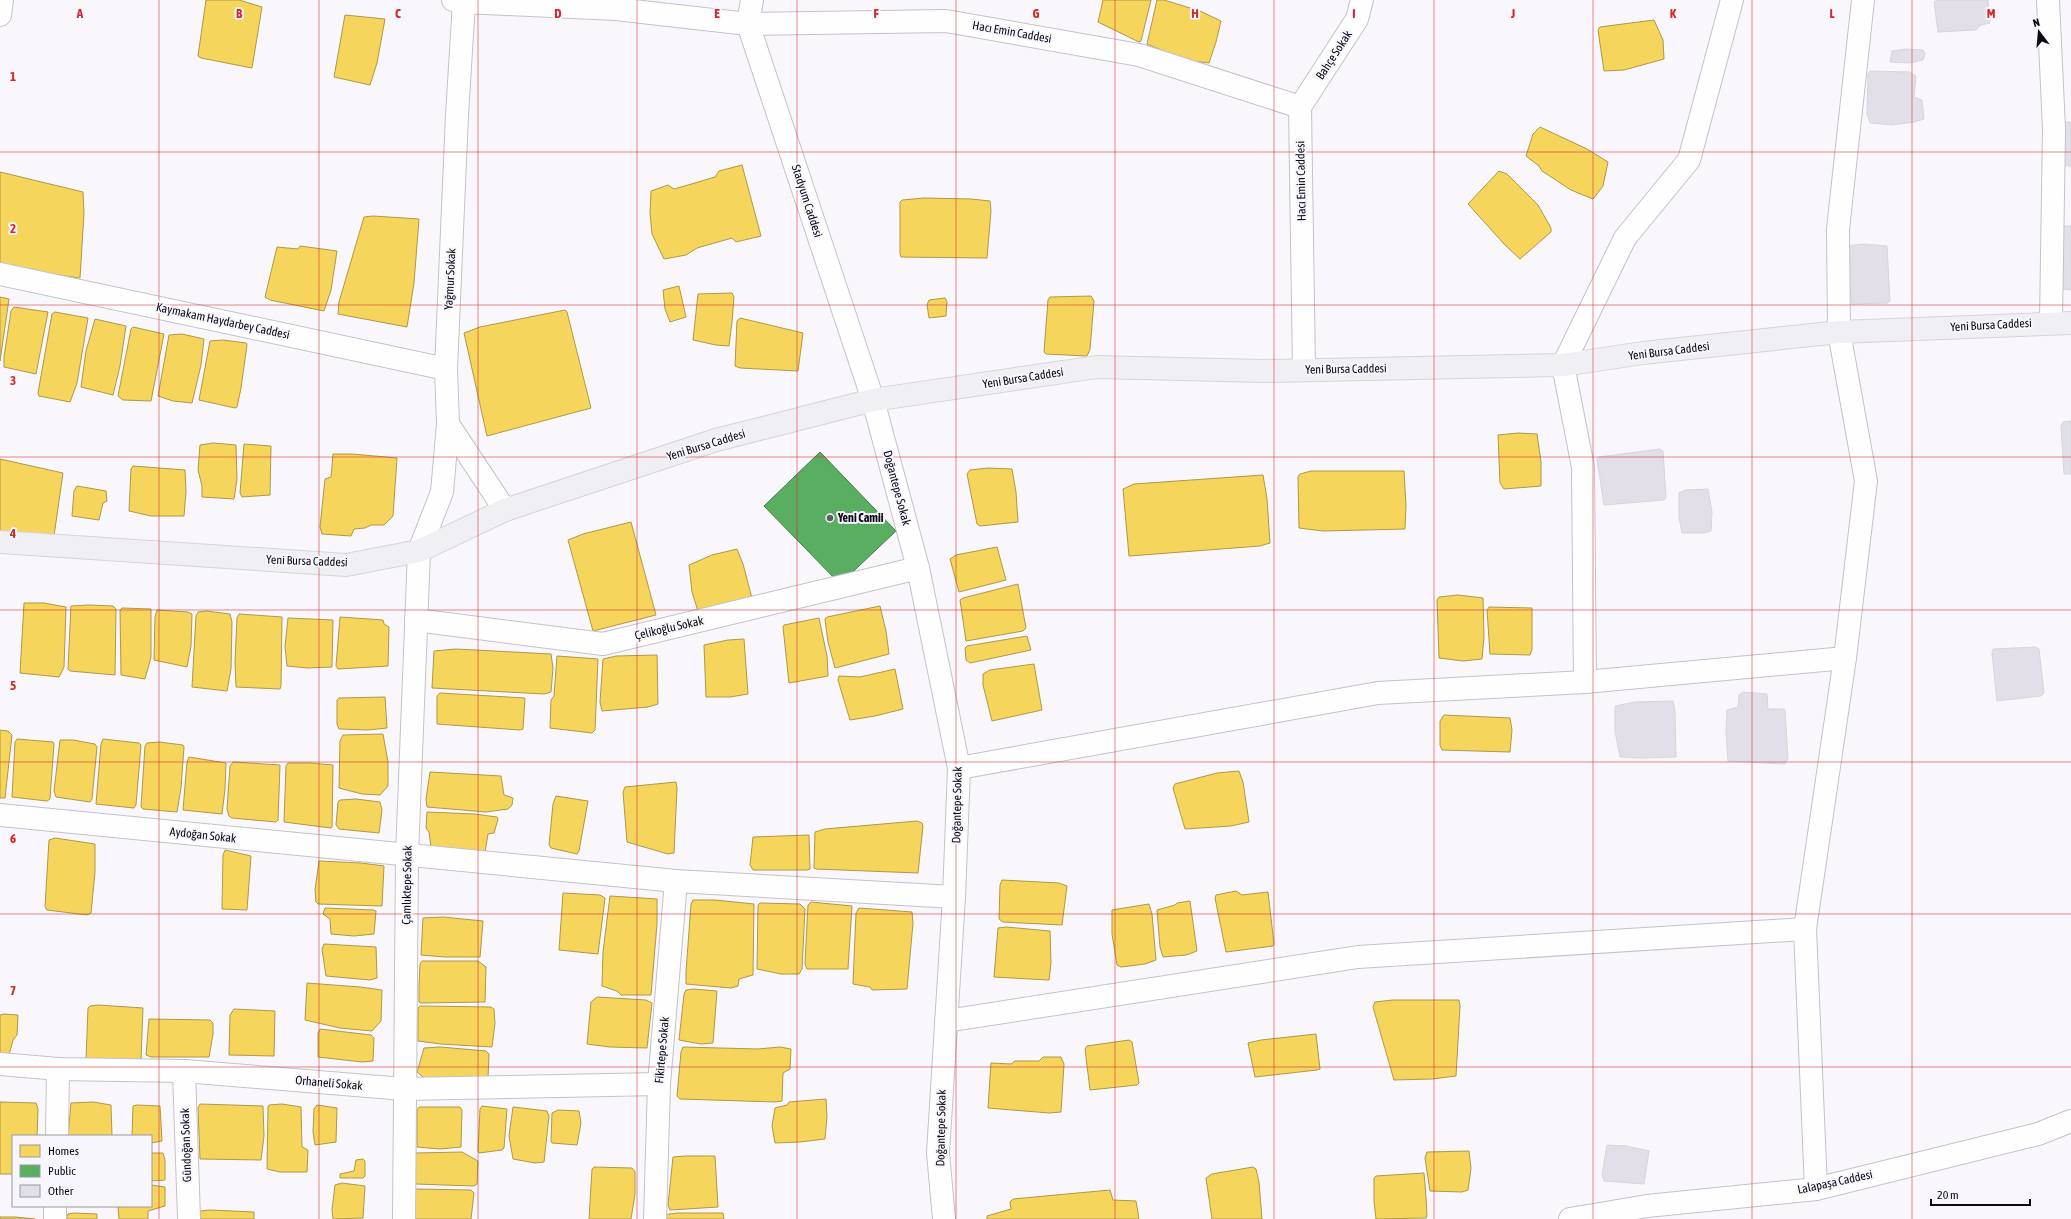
<svg xmlns="http://www.w3.org/2000/svg" width="2071" height="1219" font-family="'Asap Condensed',sans-serif">
	<style>
		.homes { fill: #f6d55c; stroke: #b09847 }
		.public { fill: #5aae61; stroke: #437d4a }
		.building { fill: #e2dfe9; stroke: #d7d5dd }
		.lines { fill: none; stroke-linecap: round; stroke-linejoin: round }
		.minor-casing { stroke: #c4c2c9; stroke-width: 24 }
		.major-casing { stroke: #d6d4d9; stroke-width: 24 }
		.minor { stroke: #fefeff; stroke-width: 22 }
		.major { stroke: #f0eff4; stroke-width: 22 }
		.grid { fill: none; stroke: #d62828; stroke-width: 1; stroke-opacity: 0.55 }
		.poi-dot { fill: #605d66; stroke: #f8f6fd; stroke-width: 1.5 }
		.labels { text-anchor: middle; stroke-width: 4; stroke-linejoin: round; paint-order: stroke }
		.street-label { font-size: 12px; fill: #0d0a15; stroke: #f8f6fd }
		.poi-label { font-size: 12px; font-weight: bold; fill: #0d0a15; stroke: #f8f6fd; text-anchor: start }
		.grid-label { font-size: 13px; text-anchor: middle; font-weight: bold; fill: #d62828; stroke: #f8f6fd; stroke-width: 4; stroke-linejoin: round; paint-order: stroke }
	</style>
	<rect width="100%" height="100%" fill="#f9f7fc"/>
	<g class="homes">
		<polygon points="206,0 239,0 262,7 252,68 201,58 198,56"/>
		<polygon points="1103,0 1151,0 1141,41 1139,42 1098,22"/>
		<polygon points="1157,0 1164,0 1200,11 1221,21 1216,42 1209,63 1185,60 1147,44"/>
		<polygon points="345,15 385,19 377,63 370,85 334,77"/>
		<polygon points="1654,20 1663,40 1664,59 1624,70 1604,71 1598,30 1600,27"/>
		<polygon points="1540,127 1587,149 1608,162 1603,186 1593,199 1571,190 1542,171 1539,166 1526,156 1533,134"/>
		<polygon points="742,165 761,236 736,242 732,238 697,248 686,255 664,259 652,234 650,213 651,191 668,185 674,189 695,183 715,177 719,171"/>
		<polygon points="1499,171 1507,174 1538,205 1551,228 1551,232 1520,259 1505,245 1468,204"/>
		<polygon points="0,172 83,192 84,213 80,278 0,267"/>
		<polygon points="924,198 971,199 990,201 991,211 987,258 901,257 900,254 900,202 902,200"/>
		<polygon points="373,216 419,219 414,283 407,327 338,314 339,302 364,217"/>
		<polygon points="300,246 337,251 331,290 324,311 270,300 265,297 277,247 298,249"/>
		<polygon points="679,286 686,317 670,322 665,309 663,290"/>
		<polygon points="732,293 734,297 732,322 729,346 716,345 693,340 698,294"/>
		<polygon points="1091,296 1094,301 1090,349 1087,356 1046,354 1044,352 1048,300 1050,297"/>
		<polygon points="0,297 9,299 0,361"/>
		<polygon points="945,298 947,301 946,316 929,318 927,305 929,300"/>
		<polygon points="14,307 48,312 36,374 4,367 4,357 11,311"/>
		<polygon points="565,310 567,312 591,408 487,436 464,333 480,327"/>
		<polygon points="55,312 88,318 77,383 70,402 39,396 38,393 52,314"/>
		<polygon points="740,318 803,333 798,371 740,368 735,366 737,321"/>
		<polygon points="95,319 126,326 120,366 113,395 81,387 86,351"/>
		<polygon points="133,327 164,334 151,401 123,400 118,396 131,329"/>
		<polygon points="182,334 204,339 201,365 192,403 173,401 158,396 169,335"/>
		<polygon points="223,340 246,343 247,345 241,388 237,407 235,408 199,400 210,341"/>
		<polygon points="1518,433 1537,434 1541,462 1541,486 1504,489 1500,483 1498,435"/>
		<polygon points="213,443 236,445 237,479 234,499 202,497 202,486 198,470 200,445"/>
		<polygon points="244,444 271,446 270,495 242,497 240,493"/>
		<polygon points="333,454 352,454 397,458 393,516 384,525 371,525 365,528 354,529 351,536 322,534 320,527 325,479 331,477"/>
		<polygon points="0,459 63,473 54,536 0,540"/>
		<polygon points="133,466 185,470 186,492 184,516 151,516 129,511 131,469"/>
		<polygon points="988,468 1012,469 1016,492 1018,522 980,526 977,524 967,474 970,470"/>
		<polygon points="1311,471 1404,471 1406,505 1405,529 1323,531 1299,528 1298,477 1300,474"/>
		<polygon points="1263,475 1267,499 1270,543 1260,546 1129,556 1123,489 1134,484"/>
		<polygon points="77,486 106,491 107,501 103,503 99,520 72,516 74,491"/>
		<polygon points="631,522 656,615 593,631 568,540 583,534"/>
		<polygon points="997,547 1006,580 959,592 950,559 956,555"/>
		<polygon points="737,549 743,564 753,602 698,611 692,592 689,565 712,555"/>
		<polygon points="1018,584 1026,628 1023,631 966,641 960,600 963,598"/>
		<polygon points="1458,595 1483,598 1484,637 1482,659 1463,661 1439,658 1437,600 1439,597"/>
		<polygon points="24,603 44,603 66,607 64,667 59,677 20,673"/>
		<polygon points="89,605 113,606 116,609 115,675 70,671 68,669 71,606"/>
		<polygon points="880,606 886,631 889,654 835,668 828,642 825,619 827,617"/>
		<polygon points="1489,607 1532,608 1532,649 1530,655 1490,654 1487,610"/>
		<polygon points="122,608 151,609 151,657 145,679 121,675 120,610"/>
		<polygon points="157,610 188,612 192,614 191,646 187,667 154,660 155,617"/>
		<polygon points="207,611 230,614 232,622 231,669 227,691 192,687 196,616 198,612"/>
		<polygon points="239,614 282,617 281,686 280,689 236,687 235,662 237,618"/>
		<polygon points="340,617 383,620 384,624 389,627 388,666 338,669 336,666"/>
		<polygon points="288,618 333,620 332,667 308,668 287,666 285,646"/>
		<polygon points="819,618 827,656 828,676 789,683 783,627 784,625"/>
		<polygon points="1027,636 1031,650 970,663 966,660 965,648 967,646"/>
		<polygon points="744,639 748,694 730,697 706,697 704,645 728,640"/>
		<polygon points="456,649 551,654 553,668 551,692 544,694 432,688 434,651"/>
		<polygon points="657,655 658,704 648,707 602,711 600,702 603,659 616,656"/>
		<polygon points="557,656 598,659 595,730 592,733 550,728 551,700 554,696"/>
		<polygon points="1034,664 1042,710 992,721 983,685 983,674 990,670"/>
		<polygon points="895,669 903,709 875,716 850,720 838,680 839,676 860,677"/>
		<polygon points="440,693 525,698 523,729 520,730 437,724 437,696"/>
		<polygon points="385,697 387,728 368,730 339,729 337,724 337,700 339,698"/>
		<polygon points="1444,715 1510,718 1512,730 1510,752 1442,750 1440,745 1440,721"/>
		<polygon points="0,730 8,731 12,735 5,798 0,798"/>
		<polygon points="383,734 388,762 388,786 380,795 362,794 339,788 340,741 343,735"/>
		<polygon points="17,739 53,742 54,744 50,799 47,801 12,797 15,742"/>
		<polygon points="103,739 139,743 141,745 136,805 134,808 96,804 101,744"/>
		<polygon points="60,740 73,740 95,744 97,747 92,799 90,802 56,797 54,791"/>
		<polygon points="159,742 183,745 184,747 181,788 177,812 143,809 141,807 145,746 147,743"/>
		<polygon points="189,757 226,763 225,789 222,814 183,810 187,762"/>
		<polygon points="233,762 280,765 278,820 276,822 232,818 229,816 227,809 230,766"/>
		<polygon points="288,763 310,763 333,765 332,827 331,828 284,822 286,766"/>
		<polygon points="1239,771 1243,782 1249,822 1231,826 1185,829 1173,788 1175,784 1217,773"/>
		<polygon points="430,772 501,776 504,795 513,798 512,805 508,809 486,812 427,807 426,799"/>
		<polygon points="676,782 677,788 674,853 668,854 627,842 623,792 625,787"/>
		<polygon points="556,796 588,801 579,851 577,854 551,848 549,845 553,804"/>
		<polygon points="356,799 380,802 382,810 379,833 339,829 336,825 338,802 340,800"/>
		<polygon points="427,812 474,814 497,817 498,819 494,833 488,834 485,852 431,847 429,832 426,828"/>
		<polygon points="917,821 922,823 923,826 918,873 816,869 814,868 815,832 825,829"/>
		<polygon points="809,835 810,869 807,870 753,870 750,865 753,837"/>
		<polygon points="55,838 95,844 95,872 91,913 87,915 47,910 45,907 49,840"/>
		<polygon points="225,850 251,856 247,910 222,909 223,855"/>
		<polygon points="319,861 361,863 384,866 382,906 318,904 316,902 315,890"/>
		<polygon points="1002,880 1059,883 1067,886 1062,925 1003,922 999,919 1000,885"/>
		<polygon points="1236,891 1242,895 1268,892 1274,944 1273,946 1226,952 1215,898 1216,895"/>
		<polygon points="563,893 600,895 605,898 598,954 559,950"/>
		<polygon points="610,896 657,899 657,924 651,995 621,995 617,991 602,986 603,952"/>
		<polygon points="693,900 715,900 754,904 753,975 739,979 738,986 731,988 686,984 686,972 691,904"/>
		<polygon points="1190,901 1197,951 1186,955 1163,957 1160,947 1157,910 1175,905 1177,903"/>
		<polygon points="811,902 852,906 848,969 807,969 805,964 808,905"/>
		<polygon points="760,903 800,904 805,909 802,969 799,974 781,974 757,969 758,905"/>
		<polygon points="1149,904 1152,914 1156,960 1145,964 1121,967 1117,965 1112,934 1112,910"/>
		<polygon points="325,908 374,910 376,911 374,934 354,936 331,934 330,919 323,914"/>
		<polygon points="859,908 912,912 913,923 907,989 872,990 870,987 853,984 856,913"/>
		<polygon points="443,917 483,921 480,957 445,957 421,955 423,918"/>
		<polygon points="1006,927 1050,931 1051,963 1049,980 994,977 998,928"/>
		<polygon points="324,944 376,947 377,978 370,980 326,976 322,949"/>
		<polygon points="422,961 478,961 486,967 485,1002 421,1003 419,1002 419,986 420,964"/>
		<polygon points="307,983 360,987 382,990 381,1021 372,1031 340,1028 305,1020"/>
		<polygon points="693,989 717,991 713,1043 701,1044 679,1040 684,994 686,990"/>
		<polygon points="597,997 646,1000 652,1003 647,1048 610,1047 587,1044 591,1002"/>
		<polygon points="1393,1000 1459,1000 1460,1006 1456,1076 1432,1079 1394,1080 1373,1007 1375,1002"/>
		<polygon points="98,1005 143,1008 141,1060 86,1060 88,1008 90,1006"/>
		<polygon points="420,1006 491,1007 494,1009 495,1023 492,1047 441,1044 418,1041 418,1008"/>
		<polygon points="234,1009 275,1011 274,1056 229,1055 230,1015"/>
		<polygon points="4,1014 18,1015 17,1035 13,1040 9,1055 0,1057 0,1015"/>
		<polygon points="149,1019 210,1020 213,1023 213,1034 209,1057 151,1057 146,1055"/>
		<polygon points="320,1029 371,1035 374,1038 373,1061 362,1062 318,1057 318,1033"/>
		<polygon points="1316,1034 1320,1069 1317,1070 1255,1077 1248,1043 1261,1040"/>
		<polygon points="1129,1040 1132,1042 1139,1083 1137,1085 1090,1090 1085,1049 1087,1046"/>
		<polygon points="440,1047 486,1051 489,1054 488,1079 428,1081 417,1072 424,1048"/>
		<polygon points="683,1047 758,1049 780,1047 791,1049 790,1069 783,1073 782,1101 775,1102 680,1099 677,1096 681,1052"/>
		<polygon points="1043,1057 1061,1057 1064,1064 1061,1112 1049,1113 988,1108 991,1063 1011,1064 1015,1061 1039,1061"/>
		<polygon points="826,1099 827,1116 825,1139 800,1142 775,1143 772,1126 775,1108 787,1105 789,1102"/>
		<polygon points="0,1102 36,1103 38,1109 37,1136 13,1136 13,1174 0,1174"/>
		<polygon points="93,1102 111,1105 112,1136 68,1136 71,1103"/>
		<polygon points="200,1104 263,1106 264,1136 261,1160 200,1159 198,1108"/>
		<polygon points="282,1104 301,1107 302,1147 308,1150 307,1172 280,1172 267,1169 268,1107 269,1105"/>
		<polygon points="137,1105 160,1106 162,1141 151,1143 151,1136 132,1136 133,1106"/>
		<polygon points="317,1105 337,1108 336,1142 315,1145 313,1132 314,1109"/>
		<polygon points="482,1106 507,1109 504,1148 502,1150 479,1153 478,1151 480,1109"/>
		<polygon points="419,1107 460,1107 462,1110 461,1147 440,1149 417,1147 417,1110"/>
		<polygon points="513,1107 547,1111 549,1116 544,1162 535,1163 513,1159 509,1136"/>
		<polygon points="558,1110 579,1111 581,1123 577,1145 552,1143 551,1141 552,1113"/>
		<polygon points="1469,1151 1471,1168 1468,1190 1462,1192 1430,1191 1425,1158 1427,1152"/>
		<polygon points="462,1152 478,1161 477,1184 474,1186 415,1184 414,1157 416,1153"/>
		<polygon points="151,1153 163,1153 165,1160 165,1180 151,1181"/>
		<polygon points="685,1156 715,1156 718,1207 670,1210 668,1205 673,1157"/>
		<polygon points="363,1159 365,1161 365,1176 363,1178 340,1178 340,1174 354,1171 356,1160"/>
		<polygon points="594,1167 632,1168 635,1172 635,1194 631,1219 589,1219 592,1169"/>
		<polygon points="1253,1167 1256,1169 1259,1182 1262,1219 1212,1219 1206,1178 1212,1174"/>
		<polygon points="1424,1173 1426,1197 1427,1216 1426,1218 1376,1219 1374,1201 1374,1178 1376,1176"/>
		<polygon points="342,1183 365,1186 363,1218 333,1219 332,1210 335,1185"/>
		<polygon points="151,1185 165,1187 165,1206 148,1211 148,1219 119,1219 118,1206 151,1206"/>
		<polygon points="415,1189 471,1190 474,1193 471,1219 414,1219"/>
		<polygon points="1110,1190 1113,1200 1136,1201 1139,1219 987,1219 987,1216 1011,1209 1010,1202 1013,1199"/>
		<polygon points="210,1210 254,1212 254,1219 200,1219 200,1211"/>
		<polygon points="74,1213 97,1214 97,1219 66,1219 68,1214"/>
		<polygon points="677,1213 723,1213 724,1219 662,1219 662,1215"/>
		<polygon points="0,1217 15,1217 35,1219 0,1219"/>
	</g>
	<polygon class="public" points="820,452 896,531 840,584 764,506"/>
	<g class="building">
		<polygon points="1937,0 1988,0 1990,23 1981,25 1976,30 1938,32 1934,2"/>
		<polygon points="1905,49 1923,50 1925,54 1923,60 1909,63 1890,62 1892,51"/>
		<polygon points="1870,71 1909,72 1916,76 1914,97 1922,100 1924,119 1914,122 1892,125 1870,123 1867,114 1868,74"/>
		<polygon points="2061,122 2071,122 2071,166 2059,165"/>
		<polygon points="2067,226 2071,226 2071,290 2063,289 2059,227"/>
		<polygon points="1864,244 1887,246 1890,301 1888,303 1852,304 1847,270 1847,246"/>
		<polygon points="2071,421 2071,474 2064,474 2061,426 2063,422"/>
		<polygon points="1660,449 1663,451 1666,498 1664,500 1604,505 1597,459 1599,457"/>
		<polygon points="1708,489 1712,512 1711,531 1704,533 1682,533 1679,517 1679,493 1685,490"/>
		<polygon points="2036,647 2039,649 2044,693 2041,696 1997,701 1992,653 1993,649"/>
		<polygon points="1743,692 1767,694 1768,709 1784,709 1785,711 1788,759 1785,764 1728,761 1726,731 1727,710 1738,707 1739,695"/>
		<polygon points="1673,701 1675,711 1676,757 1641,758 1620,757 1615,731 1615,706 1635,702"/>
		<polygon points="1607,1145 1626,1146 1649,1151 1644,1184 1604,1181 1602,1175"/>
	</g>
	<g class="lines">
		<g class="minor-casing">
			<g id="minor">
				<polyline points="453,0 464,2 616,9 748,24 946,21 1139,55 1300,107 1304,370"/>
				<polyline points="752,0 748,24 873,400 918,568 959,768 954,897 938,1153 944,1219"/>
				<polyline points="2048,0 2054,129 2051,322"/>
				<polyline points="0,15 2,0"/>
				<polyline points="1300,107 1357,19 1362,0"/>
				<polyline points="0,274 446,369"/>
				<polyline points="448,424 505,510"/>
				<polyline points="416,620 603,644 918,568"/>
				<polyline points="1585,682 1583,467 1563,365 1625,238 1689,160 1732,0"/>
				<polyline points="959,768 1378,693 1585,682 1845,658"/>
				<polyline points="0,815 676,881 954,897"/>
				<polyline points="946,1021 1358,957 1805,929"/>
				<polyline points="0,1064 58,1069 184,1071 404,1089 659,1084"/>
				<polyline points="184,1071 189,1219"/>
				<polyline points="57,1136 58,1069"/>
				<polyline points="1816,1189 1805,929 1845,658 1866,481 1839,332 1838,229 1863,0"/>
				<polyline points="55,1219 55,1206"/>
				<polyline points="404,1219 407,855 419,551 442,492 448,424 446,369 457,115 464,2"/>
				<polyline points="655,1219 659,1084 676,881"/>
				<polyline points="1570,1219 1647,1206 1816,1189 2038,1134 2071,1121"/>
			</g>
		</g>
		<g class="major-casing">
			<polyline id="major" points="0,542 346,565 419,551 505,510 716,440 873,400 1097,367 1264,371 1563,365 1643,353 1839,332 2071,323"/>
		</g>
		<use href="#minor" class="minor"/>
		<use href="#major" class="major"/>
	</g>
	<path class="grid" d="M159 0V1219M319 0V1219M478 0V1219M637 0V1219M797 0V1219M956 0V1219M1115 0V1219M1274 0V1219M1434 0V1219M1593 0V1219M1752 0V1219M1912 0V1219M0 152H2071M0 305H2071M0 457H2071M0 610H2071M0 762H2071M0 914H2071M0 1067H2071"/>
	<circle class="poi-dot" cx="830" cy="518" r="4"/>
	<g class="labels">
		<g class="street-label">
			<text transform="translate(1012 32) rotate(10)" y="4">Hacı Emin Caddesi</text>
			<text transform="translate(1334 55) rotate(-57)" y="4">Bahçe Sokak</text>
			<text transform="translate(1301 181) rotate(-91)" y="4">Hacı Emin Caddesi</text>
			<text transform="translate(807 201) rotate(72)" y="4">Stadyum Caddesi</text>
			<text transform="translate(450 279) rotate(-87)" y="4">Yağmur Sokak</text>
			<text transform="translate(223 321) rotate(12)" y="4">Kaymakam Haydarbey Caddesi</text>
			<text transform="translate(1991 325) rotate(-3)" y="4">Yeni Bursa Caddesi</text>
			<text transform="translate(1669 351) rotate(-7)" y="4">Yeni Bursa Caddesi</text>
			<text transform="translate(1346 369) rotate(-1)" y="4">Yeni Bursa Caddesi</text>
			<text transform="translate(1023 378) rotate(-9)" y="4">Yeni Bursa Caddesi</text>
			<text transform="translate(706 445) rotate(-17)" y="4">Yeni Bursa Caddesi</text>
			<text transform="translate(897 488) rotate(75)" y="4">Doğantepe Sokak</text>
			<text transform="translate(307 561) rotate(2)" y="4">Yeni Bursa Caddesi</text>
			<text transform="translate(669 628) rotate(-13)" y="4">Çelikoğlu Sokak</text>
			<text transform="translate(957 805) rotate(-89)" y="4">Doğantepe Sokak</text>
			<text transform="translate(203 835) rotate(6)" y="4">Aydoğan Sokak</text>
			<text transform="translate(407 885) rotate(-89)" y="4">Çamlıktepe Sokak</text>
			<text transform="translate(662 1050) rotate(-85)" y="4">Fikirtepe Sokak</text>
			<text transform="translate(329 1083) rotate(5)" y="4">Orhaneli Sokak</text>
			<text transform="translate(941 1128) rotate(-89)" y="4">Doğantepe Sokak</text>
			<text transform="translate(186 1145) rotate(-92)" y="4">Gündoğan Sokak</text>
			<text transform="translate(1835 1182) rotate(-12)" y="4">Lalapaşa Caddesi</text>
		</g>
		<g class="poi-label">
			<text x="838" y="522">Yeni Camii</text>
		</g>
	</g>
	<g class="grid-label">
		<text x="80" y="18">A</text>
		<text x="239" y="18">B</text>
		<text x="398" y="18">C</text>
		<text x="558" y="18">D</text>
		<text x="717" y="18">E</text>
		<text x="876" y="18">F</text>
		<text x="1036" y="18">G</text>
		<text x="1195" y="18">H</text>
		<text x="1354" y="18">I</text>
		<text x="1513" y="18">J</text>
		<text x="1673" y="18">K</text>
		<text x="1832" y="18">L</text>
		<text x="1991" y="18">M</text>
		<text x="13" y="81">1</text>
		<text x="13" y="233">2</text>
		<text x="13" y="385">3</text>
		<text x="13" y="538">4</text>
		<text x="13" y="690">5</text>
		<text x="13" y="843">6</text>
		<text x="13" y="995">7</text>
	</g>
	<rect x="12" y="1135" width="140" height="72" fill="#f8f6fd" stroke="#9a98a0"/>
	<rect x="20" y="1145" width="20" height="12" fill="#f6d55c" stroke="#9a98a0"/>
	<text x="48" y="1155" font-size="12" fill="#0d0a15">Homes</text>
	<rect x="20" y="1165" width="20" height="12" fill="#5aae61" stroke="#9a98a0"/>
	<text x="48" y="1175" font-size="12" fill="#0d0a15">Public</text>
	<rect x="20" y="1185" width="20" height="12" fill="#e2dfe9" stroke="#9a98a0"/>
	<text x="48" y="1195" font-size="12" fill="#0d0a15">Other</text>
	<g transform="translate(2039 32) rotate(344)" stroke="#f8f6fd" stroke-width="3" paint-order="stroke">
	<path d="M0-3L7 15L0 10L-7 15Z" fill="#0d0a15"/>
	<text y="-6" font-size="11" font-weight="bold" text-anchor="middle" fill="#0d0a15">N</text>
	</g>
	<path d="M1931 1199v6h99v-6" fill="none" stroke="#0d0a15" stroke-width="2"/>
	<text x="1937" y="1199" font-size="12" fill="#0d0a15" stroke="#f8f6fd" stroke-width="3" paint-order="stroke">20 m</text>
</svg>
